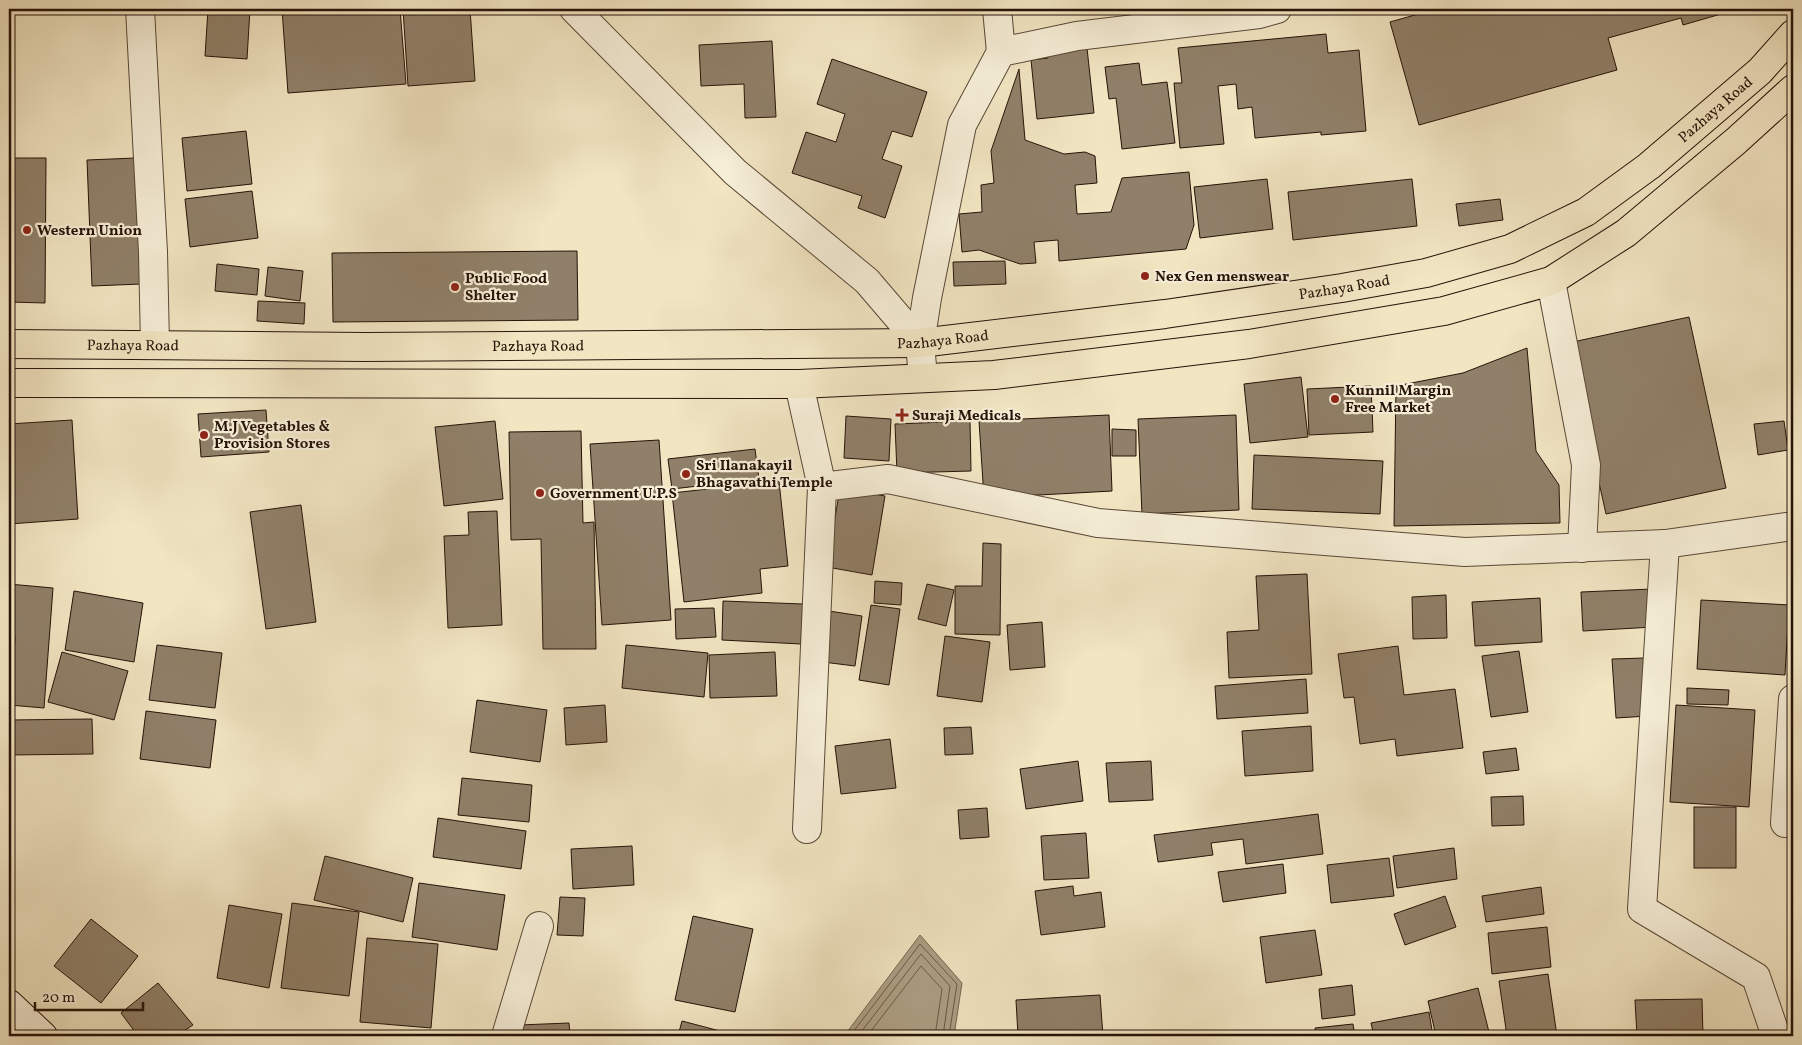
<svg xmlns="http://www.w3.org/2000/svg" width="1802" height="1045" font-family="Vollkorn,serif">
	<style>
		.water { fill: #ac9e83; stroke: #766652 }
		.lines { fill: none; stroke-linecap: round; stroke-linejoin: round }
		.shore { stroke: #695846; stroke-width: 1 }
		.building { fill: #908069; stroke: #261308 }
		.street-casing { stroke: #594836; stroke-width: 30 }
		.secondary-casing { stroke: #261308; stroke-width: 30 }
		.primary-casing { stroke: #261308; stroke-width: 30 }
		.street { stroke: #f6eed7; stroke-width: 28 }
		.secondary { stroke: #f6eed7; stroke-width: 28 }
		.primary { stroke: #f1e5c2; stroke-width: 28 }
		.poi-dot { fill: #8f2418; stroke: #f6eed7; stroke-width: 2 }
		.labels { text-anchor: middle; stroke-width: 4.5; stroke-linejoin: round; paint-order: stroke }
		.street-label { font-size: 15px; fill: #261308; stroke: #f6eed7 }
		.poi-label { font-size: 15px; font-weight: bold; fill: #261308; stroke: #f6eed7; text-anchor: start }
	</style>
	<rect width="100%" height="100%" fill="#f1e5c2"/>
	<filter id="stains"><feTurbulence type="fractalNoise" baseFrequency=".004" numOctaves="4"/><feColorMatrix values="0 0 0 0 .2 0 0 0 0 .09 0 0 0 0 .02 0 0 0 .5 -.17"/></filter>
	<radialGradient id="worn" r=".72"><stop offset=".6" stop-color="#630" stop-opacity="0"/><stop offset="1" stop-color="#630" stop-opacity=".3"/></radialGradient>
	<polygon class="water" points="920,935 962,983 954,1036 844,1036"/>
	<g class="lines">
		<g class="shore">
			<polyline points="850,1036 920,944 957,984 949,1036"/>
			<polyline points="858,1036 921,954 950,986 943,1036"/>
			<polyline points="867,1036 921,966 942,989 935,1036"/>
		</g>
	</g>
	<g class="building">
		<polygon points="208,9 250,9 247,59 205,56"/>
		<polygon points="282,9 400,9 406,84 288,93"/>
		<polygon points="403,9 470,9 475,81 408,86"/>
		<polygon points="1436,9 1720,9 1721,14 1683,25 1681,18 1608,38 1617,70 1419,125 1390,22"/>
		<polygon points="1326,34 1328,53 1359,50 1366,131 1321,135 1321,132 1255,138 1252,107 1238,109 1236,84 1218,86 1224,144 1180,148 1174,83 1182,83 1178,48"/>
		<polygon points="772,41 776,117 745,118 744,84 701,86 699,45"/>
		<polygon points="1087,48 1094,113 1037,119 1031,60 1048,58 1047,52"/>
		<polygon points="832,59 927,92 912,137 892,131 882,159 902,166 885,218 858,208 862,196 792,173 806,132 836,142 845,114 817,104"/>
		<polygon points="1139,63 1142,85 1167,82 1175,143 1122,149 1116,98 1109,99 1105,67"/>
		<polygon points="1019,69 1025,140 1064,154 1085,152 1095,156 1097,183 1075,185 1077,214 1111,212 1122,178 1189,172 1194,225 1186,249 1059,261 1058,240 1034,242 1036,263 1020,264 979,250 962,252 959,214 982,212 981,185 994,183 991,151"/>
		<polygon points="246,131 252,184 187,191 182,138"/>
		<polygon points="9,158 46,158 45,303 9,302"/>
		<polygon points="135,158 141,284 92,286 87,160"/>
		<polygon points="1267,179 1273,229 1200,238 1194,187"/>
		<polygon points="1412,179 1417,226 1293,240 1288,192"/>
		<polygon points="252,191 258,238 190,247 185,199"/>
		<polygon points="1500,199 1503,220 1459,226 1456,204"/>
		<polygon points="577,251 578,320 333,322 332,253"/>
		<polygon points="1005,261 1006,284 954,286 953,262"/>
		<polygon points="217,264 259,269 257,295 215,291"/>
		<polygon points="268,267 303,271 300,301 265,296"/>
		<polygon points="258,301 305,303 304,324 257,321"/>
		<polygon points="1689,317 1726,488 1606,514 1568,343"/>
		<polygon points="1527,348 1536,451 1559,485 1560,523 1394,526 1396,386 1463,373"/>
		<polygon points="1301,377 1308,437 1250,443 1244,384"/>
		<polygon points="1371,386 1373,432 1309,435 1307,389"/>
		<polygon points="266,410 269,452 201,457 198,414"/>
		<polygon points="1109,415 1112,491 984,498 979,421"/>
		<polygon points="1236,415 1239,510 1142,514 1138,419"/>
		<polygon points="846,416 891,419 889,461 844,458"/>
		<polygon points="72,420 78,519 9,524 9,424"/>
		<polygon points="495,421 503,499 444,506 435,427"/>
		<polygon points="970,421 971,471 897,473 895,424"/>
		<polygon points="1784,421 1788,450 1758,455 1754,424"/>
		<polygon points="1112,429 1136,430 1136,456 1112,456"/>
		<polygon points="581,431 583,523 594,522 596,649 543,649 541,539 511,540 509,432"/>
		<polygon points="659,440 671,620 602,625 590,444"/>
		<polygon points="755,449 759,479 672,489 668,459"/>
		<polygon points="1254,455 1383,461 1380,514 1252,509"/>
		<polygon points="779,481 788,566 760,569 762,593 684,602 672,493"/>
		<polygon points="840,488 885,496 872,575 827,567"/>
		<polygon points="301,505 316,622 266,629 250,512"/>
		<polygon points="497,511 502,625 448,628 444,536 469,535 468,512"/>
		<polygon points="983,543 1001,544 1000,635 955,634 955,586 982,586"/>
		<polygon points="1307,574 1312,674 1229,678 1227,632 1259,630 1256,576"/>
		<polygon points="875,581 902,583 901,605 874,603"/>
		<polygon points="9,584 53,588 44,708 9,705 9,652 14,652 15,637 9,636"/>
		<polygon points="927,584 954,590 946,626 918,619"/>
		<polygon points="1652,589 1654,627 1583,631 1581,592"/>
		<polygon points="74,591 143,603 134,662 65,650"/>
		<polygon points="1446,595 1447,638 1413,639 1412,597"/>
		<polygon points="1540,598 1542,642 1475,646 1472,602"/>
		<polygon points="1701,600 1789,605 1785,675 1697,669"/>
		<polygon points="723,601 803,604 801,644 722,640"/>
		<polygon points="871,605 900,609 889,685 859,680"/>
		<polygon points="714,608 716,637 676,639 675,609"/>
		<polygon points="822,610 862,616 855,666 815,661"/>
		<polygon points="1042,622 1045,667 1010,670 1007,625"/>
		<polygon points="945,636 990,642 982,702 937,696"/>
		<polygon points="157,645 222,653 215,708 149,700"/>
		<polygon points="626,645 708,653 704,697 622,688"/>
		<polygon points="1398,646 1404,695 1455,689 1463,748 1397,756 1395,739 1360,744 1354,697 1344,698 1338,654"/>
		<polygon points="1519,651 1528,712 1491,717 1482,656"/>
		<polygon points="62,652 128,671 114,720 48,702"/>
		<polygon points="775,652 777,696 710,698 709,655"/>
		<polygon points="1645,658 1648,716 1616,718 1612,659"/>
		<polygon points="1306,679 1308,713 1217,719 1215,686"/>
		<polygon points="1687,688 1729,690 1728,705 1687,704"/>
		<polygon points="477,700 547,710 540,762 470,752"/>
		<polygon points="605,705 607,742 566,745 564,708"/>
		<polygon points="1676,705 1755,710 1749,807 1670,802"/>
		<polygon points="146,711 216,720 210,768 140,759"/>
		<polygon points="92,719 93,754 9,755 9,720"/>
		<polygon points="1311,726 1313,771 1245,776 1242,731"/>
		<polygon points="971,727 973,754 945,755 944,728"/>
		<polygon points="890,739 896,788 841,794 835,746"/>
		<polygon points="1516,748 1519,770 1486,774 1483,752"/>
		<polygon points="1078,761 1083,801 1026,809 1020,769"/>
		<polygon points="1151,761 1153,800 1109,802 1106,763"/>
		<polygon points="462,778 532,785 529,822 458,815"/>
		<polygon points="1523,796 1524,825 1492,826 1491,797"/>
		<rect x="1694" y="807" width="42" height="61"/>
		<polygon points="987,808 989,837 960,839 958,810"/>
		<polygon points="1318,814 1323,854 1246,864 1243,839 1211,843 1213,855 1158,862 1154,835"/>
		<polygon points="438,818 526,831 521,869 433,857"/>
		<polygon points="1086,833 1089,878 1044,880 1041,836"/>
		<polygon points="632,846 634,885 573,889 571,849"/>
		<polygon points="1454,848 1457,879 1397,888 1393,856"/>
		<polygon points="325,856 413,878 403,922 314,900"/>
		<polygon points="1389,858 1394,896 1331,903 1327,865"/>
		<polygon points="1283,864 1286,893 1223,902 1218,872"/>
		<polygon points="419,883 505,895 497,950 412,937"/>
		<polygon points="1073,886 1074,896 1101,892 1105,927 1041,935 1035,891"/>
		<polygon points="1541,887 1544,914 1486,922 1482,896"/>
		<polygon points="1445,896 1456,927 1405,945 1394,914"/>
		<polygon points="560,897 585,898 583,936 557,935"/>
		<polygon points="292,903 359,912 349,996 281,988"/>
		<polygon points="229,905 282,914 269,988 217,978"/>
		<polygon points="693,916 753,929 735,1012 675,1000"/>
		<polygon points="91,919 138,956 101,1003 54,966"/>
		<polygon points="1547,927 1551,967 1492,974 1488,933"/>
		<polygon points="1315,930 1322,975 1266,983 1260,937"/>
		<polygon points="367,938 438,944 431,1028 360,1022"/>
		<polygon points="1548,974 1557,1036 1507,1036 1499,981"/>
		<polygon points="158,983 193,1025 176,1036 138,1036 121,1013"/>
		<polygon points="1352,985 1355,1015 1322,1019 1319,989"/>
		<polygon points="1478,988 1490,1036 1436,1036 1428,1001"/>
		<polygon points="1100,995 1103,1036 1018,1036 1016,1000"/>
		<polygon points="1702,999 1703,1036 1637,1036 1635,1000"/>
		<polygon points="1429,1012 1433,1036 1374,1036 1371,1023"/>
		<polygon points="682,1021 739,1036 678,1036"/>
		<polygon points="569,1023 570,1036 519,1036 519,1025"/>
		<polygon points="1353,1024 1355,1036 1316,1036 1315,1028"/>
	</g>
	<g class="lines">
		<g class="street-casing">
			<g id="street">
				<polyline points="140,9 153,252 155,345"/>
				<polyline points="574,9 735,172 867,281 920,343"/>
				<polyline points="997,9 1001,52"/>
				<polyline points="1551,281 1586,465 1582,548"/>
				<polyline points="923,378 920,343 927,298 962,125 1001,52 1077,36 1259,14 1277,9"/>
				<polyline points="799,384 822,487 888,479 1098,523 1465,552 1665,544 1642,909 1756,977 1776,1036"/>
				<polyline points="1665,544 1793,526"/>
				<polyline points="1785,823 1793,699"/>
				<polyline points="807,829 822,487"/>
				<polyline points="506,1036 539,926"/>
			</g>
		</g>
		<g class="secondary-casing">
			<polyline id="secondary" points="9,1004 43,1036"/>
		</g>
		<g class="primary-casing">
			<g id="primary">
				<path id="s1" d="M9 344 365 347 920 343 1165 314 1342 288 1426 273 1510 249 1586 212 1649 166 1760 71 1793 34"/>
				<polyline points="9,383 799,384 994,375 1249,344 1444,311 1551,281 1626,233 1736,141 1793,89"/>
			</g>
		</g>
		<use href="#street" class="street"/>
		<use href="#secondary" class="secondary"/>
		<use href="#primary" class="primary"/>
	</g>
	<g class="poi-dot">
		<circle cx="27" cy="230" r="5"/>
		<circle cx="1145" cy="276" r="5"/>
		<circle cx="455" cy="287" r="5"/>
		<circle cx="1335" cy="399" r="5"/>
		<path d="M899.5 407.5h5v5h5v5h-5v5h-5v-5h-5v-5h5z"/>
		<circle cx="204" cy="435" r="5"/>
		<circle cx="686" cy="474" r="5"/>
		<circle cx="540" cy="493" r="5"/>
	</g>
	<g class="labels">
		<g class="street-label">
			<text dy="5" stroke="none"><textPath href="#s1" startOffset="1759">Pazhaya Road</textPath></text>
			<text dy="5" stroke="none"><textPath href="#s1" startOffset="1339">Pazhaya Road</textPath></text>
			<text dy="5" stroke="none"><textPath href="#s1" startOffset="934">Pazhaya Road</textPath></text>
			<text dy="5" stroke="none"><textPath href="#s1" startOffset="124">Pazhaya Road</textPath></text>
			<text dy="5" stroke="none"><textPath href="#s1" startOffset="529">Pazhaya Road</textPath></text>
		</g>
		<g class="poi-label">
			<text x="37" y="235">Western Union</text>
			<text x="1155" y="281">Nex Gen menswear</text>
			<text x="465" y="283">Public Food<tspan x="465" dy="17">Shelter</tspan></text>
			<text x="1345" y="395">Kunnil Margin<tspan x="1345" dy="17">Free Market</tspan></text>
			<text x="912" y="420">Suraji Medicals</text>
			<text x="214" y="431">M.J Vegetables &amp;<tspan x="214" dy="17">Provision Stores</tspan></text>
			<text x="696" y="470">Sri Ilanakayil<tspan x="696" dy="17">Bhagavathi Temple</tspan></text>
			<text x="550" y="498">Government U.P.S</text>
		</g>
	</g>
	<rect width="1802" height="1045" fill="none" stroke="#f1e5c2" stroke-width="30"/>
	<rect x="10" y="10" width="1782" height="1025" fill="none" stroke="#261308" stroke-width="2.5"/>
	<rect x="15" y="15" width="1772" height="1015" fill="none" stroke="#261308"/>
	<path d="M35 1002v8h108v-8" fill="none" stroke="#261308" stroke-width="2.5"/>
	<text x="42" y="1002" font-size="15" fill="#261308" stroke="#f6eed7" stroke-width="4" paint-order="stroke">20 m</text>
	<rect width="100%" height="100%" filter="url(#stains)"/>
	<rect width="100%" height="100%" fill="url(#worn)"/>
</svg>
